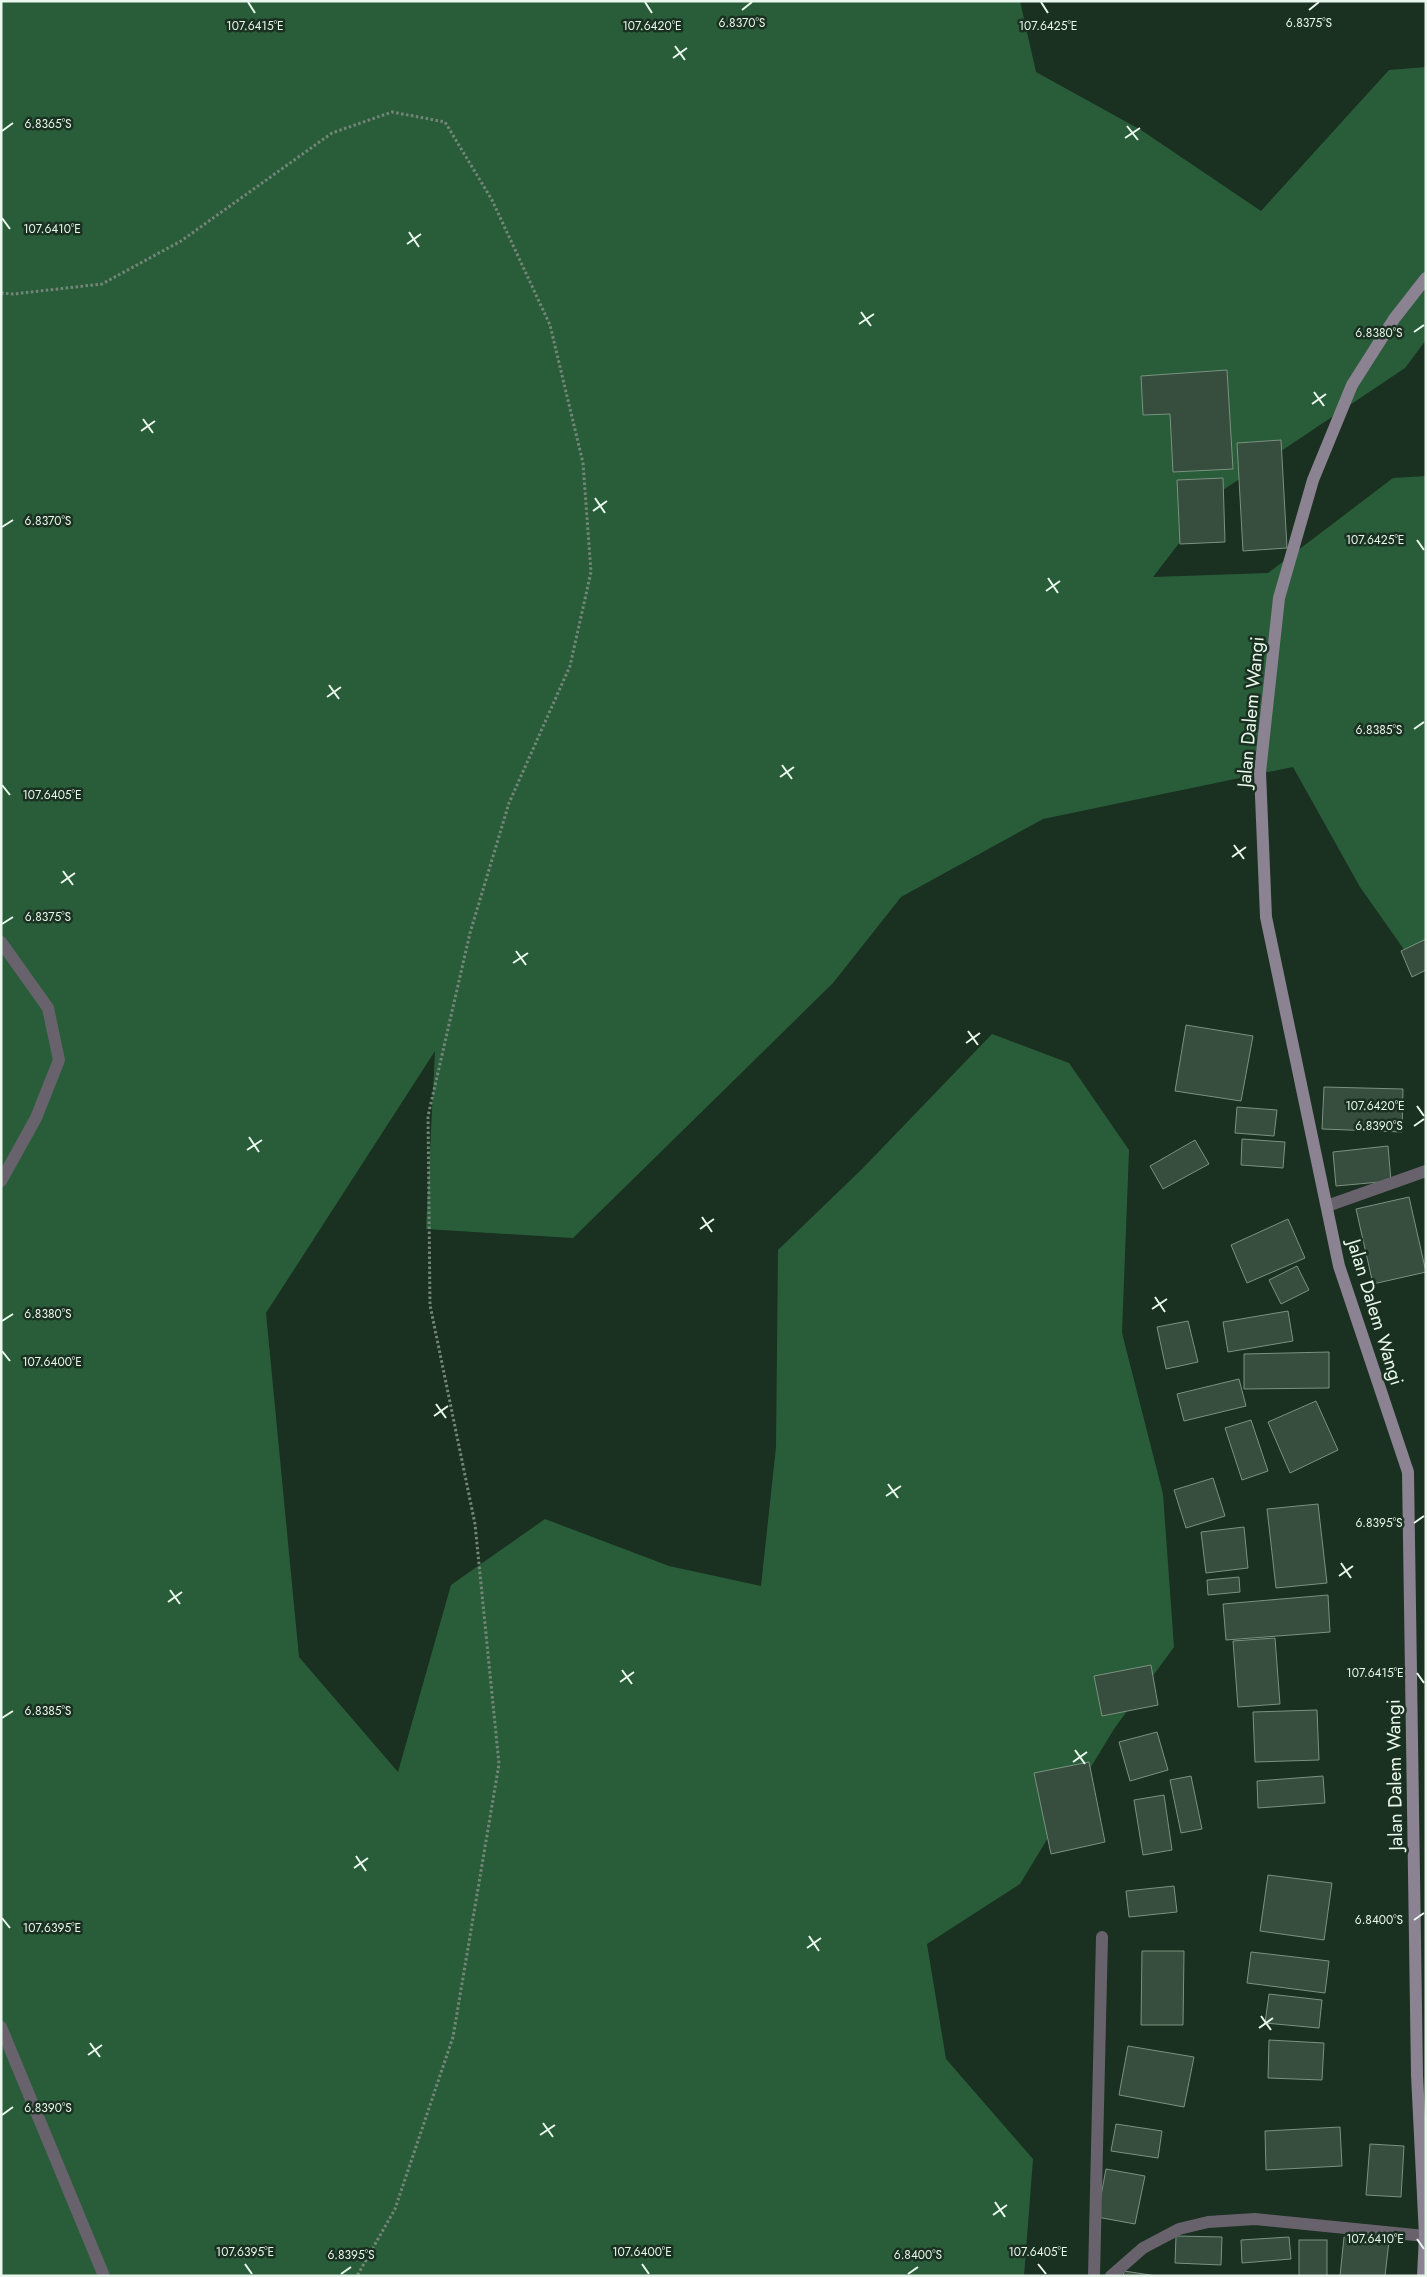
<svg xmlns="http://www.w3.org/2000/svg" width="1427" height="2277" font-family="Jost,sans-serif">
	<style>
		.green { fill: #295d3a }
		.building { fill: #374d3d; stroke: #7a9280 }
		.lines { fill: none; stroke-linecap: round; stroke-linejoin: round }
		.path { stroke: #748679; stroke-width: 3; stroke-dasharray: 2.5 2.5; stroke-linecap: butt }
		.street { stroke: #68626d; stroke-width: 12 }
		.secondary { stroke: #8b8292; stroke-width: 12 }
		.ticks { fill: none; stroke: #eaf7ed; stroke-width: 2 }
		.labels { text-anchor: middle; stroke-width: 5; stroke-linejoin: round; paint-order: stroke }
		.street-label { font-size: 19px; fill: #eaf7ed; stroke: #1a3020 }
		.ticks-label { font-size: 12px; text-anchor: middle; fill: #eaf7ed; stroke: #1a3020; stroke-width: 5; stroke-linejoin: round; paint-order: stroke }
	</style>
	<rect width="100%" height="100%" fill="#1a3020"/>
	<polygon class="green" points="1,1 1020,1 1036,72 1141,130 1261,211 1389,70 1426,67 1426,340 1405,368 1217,494 1153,577 1268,573 1393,478 1426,476 1426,952 1410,958 1360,887 1293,767 1043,819 901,897 833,983 573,1238 426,1229 435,1051 266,1313 299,1657 398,1772 451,1585 545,1519 669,1566 761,1586 776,1447 778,1250 862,1169 992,1034 1069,1063 1129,1150 1122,1333 1163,1494 1174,1647 1114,1729 1020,1884 927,1944 946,2059 1033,2159 1024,2276 1,2276"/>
	<g class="building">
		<polygon points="1227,370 1233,469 1173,472 1170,414 1143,415 1141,376"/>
		<polygon points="1281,440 1287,548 1243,551 1237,443"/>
		<polygon points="1223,478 1225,542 1180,544 1177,480"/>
		<polygon points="1426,939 1426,970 1412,977 1401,951"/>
		<polygon points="1186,1025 1253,1036 1241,1101 1175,1091"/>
		<polygon points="1324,1087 1403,1089 1402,1132 1322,1129"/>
		<polygon points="1237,1107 1277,1110 1274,1136 1235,1133"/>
		<polygon points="1242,1139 1285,1142 1283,1168 1241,1165"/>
		<polygon points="1195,1140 1209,1164 1163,1189 1150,1166"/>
		<polygon points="1388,1146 1391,1181 1336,1186 1333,1152"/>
		<polygon points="1409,1197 1426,1272 1373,1284 1356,1209"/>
		<polygon points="1288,1219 1305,1258 1247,1283 1231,1245"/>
		<polygon points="1297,1266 1309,1290 1281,1304 1269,1280"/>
		<polygon points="1288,1311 1293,1341 1228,1352 1223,1322"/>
		<polygon points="1188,1321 1198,1362 1166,1369 1157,1327"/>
		<polygon points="1329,1352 1329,1388 1244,1389 1244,1354"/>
		<polygon points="1239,1379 1246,1406 1184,1421 1177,1394"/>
		<polygon points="1316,1401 1338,1450 1290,1473 1268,1422"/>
		<polygon points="1251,1420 1268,1471 1242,1480 1225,1428"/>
		<polygon points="1213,1478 1225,1516 1186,1528 1174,1490"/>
		<polygon points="1318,1504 1327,1583 1276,1588 1267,1509"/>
		<polygon points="1244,1527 1248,1568 1206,1573 1201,1532"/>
		<polygon points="1239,1577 1240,1592 1208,1595 1207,1580"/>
		<polygon points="1328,1595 1330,1632 1226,1640 1223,1604"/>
		<polygon points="1275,1638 1280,1704 1238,1707 1233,1641"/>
		<polygon points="1151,1665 1158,1705 1102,1716 1094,1676"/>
		<polygon points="1317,1710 1319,1760 1255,1762 1253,1712"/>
		<polygon points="1157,1732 1168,1770 1130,1781 1119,1742"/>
		<polygon points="1089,1762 1105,1842 1051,1854 1034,1773"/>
		<polygon points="1191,1776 1202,1829 1181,1833 1170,1780"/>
		<polygon points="1323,1776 1325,1803 1258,1808 1257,1781"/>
		<polygon points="1164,1795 1172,1850 1143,1855 1134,1800"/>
		<polygon points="1268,1875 1332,1883 1324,1940 1260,1931"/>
		<polygon points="1174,1886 1177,1912 1129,1917 1126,1891"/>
		<polygon points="1142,1951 1184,1951 1183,2025 1141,2025"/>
		<polygon points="1251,1952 1329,1961 1325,1993 1247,1983"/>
		<polygon points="1269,1994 1322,2000 1319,2028 1265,2023"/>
		<polygon points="1269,2040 1324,2043 1322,2080 1268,2078"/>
		<polygon points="1128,2046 1194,2057 1184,2107 1119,2095"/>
		<polygon points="1116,2124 1162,2131 1158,2158 1111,2151"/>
		<polygon points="1340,2127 1342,2166 1266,2170 1265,2131"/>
		<polygon points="1370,2144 1404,2146 1401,2197 1366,2195"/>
		<polygon points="1106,2169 1145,2176 1135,2224 1097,2217"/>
		<polygon points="1176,2236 1222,2237 1221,2265 1175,2263"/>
		<polygon points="1289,2237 1291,2259 1242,2263 1241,2240"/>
		<polygon points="1344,2237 1389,2241 1385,2276 1340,2276"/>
		<rect x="1299" y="2240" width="28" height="36"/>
		<polygon points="1124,2271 1157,2276 1123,2276"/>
	</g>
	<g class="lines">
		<polyline class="path" points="1,293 13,294 102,284 181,241 332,133 392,112 445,122 492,200 550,325 583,463 591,572 570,666 509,803 470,933 428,1116 430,1305 475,1524 499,1764 453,2037 395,2209 357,2276"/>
		<g class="street">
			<polyline points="1,942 48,1008 59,1060 36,1118 1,1181"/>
			<polyline points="1327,1206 1426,1171"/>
			<polyline points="1,2027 104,2276"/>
			<polyline points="1094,2276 1102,1937"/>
			<polyline points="1111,2276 1143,2248 1179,2229 1208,2222 1255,2219 1425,2236"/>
		</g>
		<polyline class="secondary" points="1423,2276 1425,2236 1417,2075 1408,1472 1339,1266 1266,917 1260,772 1279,598 1313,480 1352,385 1394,319 1426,278"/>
	</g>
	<path class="ticks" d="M248 2 255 13M645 2 652 13M1041 2 1048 13M742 10 752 2M1309 10 1319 2M675 46 685 60M673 58 687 48M1127 126 1138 140M2 131 13 123M1125 138 1140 128M2 218 10 229M409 232 419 247M407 244 421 234M861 312 871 326M859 324 874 314M1414 332 1424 325M1314 392 1324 406M1312 404 1326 394M143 419 153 433M141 431 155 421M595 498 605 513M593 511 607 501M2 527 13 520M1417 540 1424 550M1048 578 1058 593M1046 591 1060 581M329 685 339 699M327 697 341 687M1414 729 1424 722M782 765 792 779M780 777 794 767M2 785 10 795M1234 845 1244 859M1232 857 1246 847M63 871 73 885M61 883 75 873M2 924 13 917M516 951 526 965M513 963 528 953M968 1031 978 1045M966 1043 980 1033M1417 1106 1424 1116M1414 1126 1424 1119M249 1137 259 1152M247 1150 262 1140M702 1217 712 1232M700 1229 714 1219M1155 1297 1165 1312M1152 1309 1167 1299M2 1321 13 1314M2 1351 10 1361M436 1404 446 1418M434 1416 448 1406M888 1484 898 1498M886 1496 901 1486M1414 1523 1424 1516M1341 1563 1351 1578M1339 1576 1353 1566M170 1590 180 1604M168 1602 182 1592M622 1670 632 1684M1417 1673 1424 1683M620 1682 634 1672M2 1718 13 1711M1075 1750 1085 1764M1073 1762 1087 1752M356 1856 366 1871M354 1868 368 1858M2 1918 10 1928M1414 1920 1424 1913M809 1936 819 1951M807 1948 821 1938M1261 2016 1271 2030M1259 2028 1273 2018M90 2043 100 2057M88 2055 102 2045M2 2115 13 2107M543 2123 553 2137M540 2135 555 2125M995 2202 1005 2217M993 2215 1007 2205M1417 2239 1424 2249M245 2264 252 2274M642 2264 649 2274M1038 2264 1046 2274M341 2274 351 2267M908 2274 918 2267"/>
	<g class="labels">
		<g class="street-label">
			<text transform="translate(1250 712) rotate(-85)" y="7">Jalan Dalem Wangi</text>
			<text transform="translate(1376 1312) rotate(73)" y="7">Jalan Dalem Wangi</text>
			<text transform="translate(1394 1775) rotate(-91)" y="7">Jalan Dalem Wangi</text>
		</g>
	</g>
	<g class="ticks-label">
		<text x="742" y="27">6.8370°S</text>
		<text x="1309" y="27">6.8375°S</text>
		<text x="255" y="30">107.6415°E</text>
		<text x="652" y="30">107.6420°E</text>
		<text x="1048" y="30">107.6425°E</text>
		<text x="48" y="128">6.8365°S</text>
		<text x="52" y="233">107.6410°E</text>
		<text x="1379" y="337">6.8380°S</text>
		<text x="48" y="525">6.8370°S</text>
		<text x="1375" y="544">107.6425°E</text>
		<text x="1379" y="734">6.8385°S</text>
		<text x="52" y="799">107.6405°E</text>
		<text x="48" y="921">6.8375°S</text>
		<text x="1375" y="1110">107.6420°E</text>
		<text x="1379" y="1130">6.8390°S</text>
		<text x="48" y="1318">6.8380°S</text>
		<text x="52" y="1366">107.6400°E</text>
		<text x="1379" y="1527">6.8395°S</text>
		<text x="1375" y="1677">107.6415°E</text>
		<text x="48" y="1715">6.8385°S</text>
		<text x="1379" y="1924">6.8400°S</text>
		<text x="52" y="1932">107.6395°E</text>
		<text x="48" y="2112">6.8390°S</text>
		<text x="1375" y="2243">107.6410°E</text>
		<text x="245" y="2256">107.6395°E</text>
		<text x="642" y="2256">107.6400°E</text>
		<text x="1038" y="2256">107.6405°E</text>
		<text x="351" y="2259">6.8395°S</text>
		<text x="918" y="2259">6.8400°S</text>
	</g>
	<rect width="1427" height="2277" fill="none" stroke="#eaf7ed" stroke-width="5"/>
</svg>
